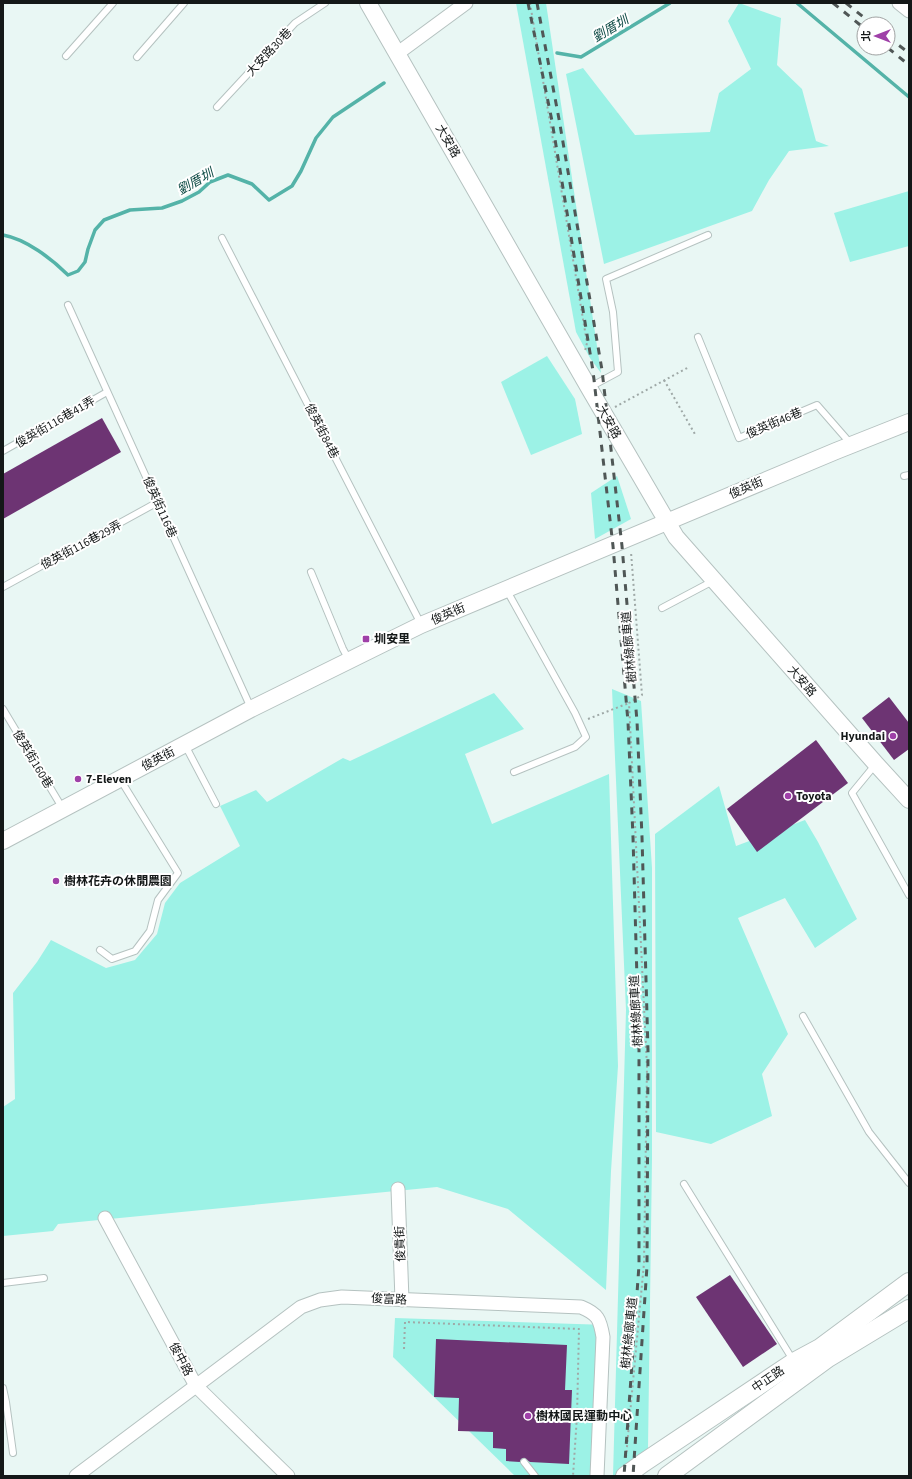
<svg xmlns="http://www.w3.org/2000/svg" width="912" height="1479" font-family="'Source Sans 3','Noto Sans TC','Noto Sans JP',sans-serif">
	<style>
		.green { fill: #9cf2e6 }
		.lines { fill: none; stroke-linecap: round; stroke-linejoin: round }
		.stream { stroke: #54b3a8; stroke-width: 3.5 }
		.building { fill: #6d3473 }
		.service-casing { stroke: #b5c2c0; stroke-width: 8 }
		.minor-casing { stroke: #b5c2c0; stroke-width: 15 }
		.tertiary-casing { stroke: #b5c2c0; stroke-width: 18 }
		.secondary-casing { stroke: #b5c2c0; stroke-width: 20 }
		.path { stroke: #9fa9a7; stroke-width: 2; stroke-dasharray: 2 3; stroke-linecap: butt }
		.service { stroke: #fff; stroke-width: 6 }
		.minor { stroke: #fff; stroke-width: 13 }
		.tertiary { stroke: #fff; stroke-width: 16 }
		.secondary { stroke: #fff; stroke-width: 18 }
		.rail { stroke: #505756; stroke-width: 3; stroke-dasharray: 7 7; stroke-linecap: butt }
		.poi-dot { fill: #9f40a8; stroke: #fff; stroke-width: 1.5 }
		.labels { text-anchor: middle; stroke-width: 4; stroke-linejoin: round; paint-order: stroke }
		.street-label { font-size: 12px; fill: #141818; stroke: #fff }
		.poi-label { font-size: 12px; font-weight: bold; fill: #141818; stroke: #fff; text-anchor: start }
		.water-label { font-size: 13px; font-style: italic; fill: #0b4943; stroke: #fff }
	</style>
	<rect width="100%" height="100%" fill="#e9f7f4"/>
	<g class="green">
		<polygon points="516,3 546,3 601,373 590,358 576,332"/>
		<polygon points="739,3 781,18 777,65 802,89 816,141 829,146 789,151 769,180 752,211 604,264 566,74 583,68 635,135 710,132 719,93 751,69 728,21"/>
		<polygon points="909,191 909,246 850,262 834,213"/>
		<polygon points="547,356 575,399 582,434 531,455 501,382"/>
		<polygon points="617,476 631,519 595,539 591,493"/>
		<polygon points="612,689 641,701 652,868 652,1159 648,1448 620,1476 613,1476 626,1010"/>
		<polygon points="494,693 524,729 465,754 492,824 609,774 618,1066 611,1171 606,1290 508,1209 437,1187 58,1224 53,1231 3,1236 3,1107 15,1099 13,993 37,962 51,940 106,968 135,960 157,934 165,903 180,883 240,846 220,806 256,790 267,802 343,758 350,761"/>
		<polygon points="719,786 736,846 805,820 818,842 857,919 815,948 785,898 738,918 788,1034 762,1074 772,1116 711,1144 656,1132 655,834"/>
		<polygon points="395,1318 607,1325 599,1476 515,1476 393,1357"/>
	</g>
	<g class="lines">
		<g class="stream">
			<polyline points="797,3 909,97"/>
			<polyline points="557,53 581,57 670,3"/>
			<path d="M3 235C26 239 52 259 68 275L78 271 85 262 88 249 95 230 104 220 130 210 162 208 182 201 199 192 210 182 228 175 252 184 269 200 292 186 301 171 316 138 333 117 384 83"/>
		</g>
	</g>
	<g class="building">
		<polygon points="102,418 121,452 3,519 3,474"/>
		<polygon points="889,697 909,723 909,749 894,760 862,718"/>
		<polygon points="816,740 848,783 757,852 727,809"/>
		<polygon points="730,1275 777,1344 743,1367 696,1297"/>
		<polygon points="436,1339 567,1345 565,1390 572,1390 569,1464 530,1462 524,1458 521,1459 520,1462 506,1461 506,1449 493,1448 493,1432 458,1431 459,1398 434,1397"/>
	</g>
	<g class="lines">
		<g class="service-casing">
			<g id="service">
				<polyline points="66,56 113,3"/>
				<polyline points="137,57 184,3"/>
				<polyline points="217,107 295,23 325,3"/>
				<polyline points="222,238 421,624"/>
				<polyline points="68,305 251,708"/>
				<polyline points="698,337 739,438 817,405 851,444"/>
				<polyline points="590,387 618,372 613,312 606,279 708,235"/>
				<polyline points="3,451 107,392"/>
				<polyline points="904,476 909,475"/>
				<polyline points="311,572 343,649 349,660"/>
				<polyline points="3,587 158,502"/>
				<polyline points="506,589 575,713 586,737 575,747 514,772"/>
				<polyline points="662,608 713,581"/>
				<polyline points="3,709 63,809"/>
				<polyline points="185,745 216,804"/>
				<polyline points="875,765 852,793 909,895"/>
				<polyline points="100,950 112,959 135,951 150,931 158,900 178,873 120,779"/>
				<polyline points="803,1016 869,1132 909,1183"/>
				<polyline points="684,1184 793,1360"/>
				<polyline points="3,1283 44,1278"/>
				<polyline points="3,1388 6,1402 13,1453"/>
				<polyline points="524,1462 535,1476"/>
			</g>
		</g>
		<g class="minor-casing">
			<g id="minor">
				<polyline points="899,3 909,11"/>
				<polyline points="398,53 466,3"/>
				<polyline points="398,1189 402,1300"/>
				<polyline points="105,1218 196,1386 288,1476"/>
				<path d="M76 1476 301 1307 320 1300 342 1297 581 1307C598 1314 600 1319 603 1337L597 1476"/>
			</g>
		</g>
		<g class="tertiary-casing">
			<g id="tertiary">
				<polyline points="368,3 589,388 676,537 876,764 909,800"/>
				<polyline points="3,841 251,709 421,625 836,451 909,422"/>
			</g>
		</g>
		<g class="secondary-casing">
			<g id="secondary">
				<polyline points="625,1476 643,1463 794,1362 820,1348 909,1282"/>
				<polyline points="667,1476 828,1358 909,1309"/>
			</g>
		</g>
		<g class="path">
			<polyline points="530,3 587,343 585,351"/>
			<polyline points="664,380 696,436"/>
			<polyline points="615,407 689,367"/>
			<polyline points="588,719 629,703"/>
			<polyline points="404,1349 405,1322 579,1329 577,1416 573,1476"/>
			<polyline points="571,1416 577,1416"/>
			<polyline points="626,1457 644,1263 647,1067 629,703 642,695 631,552"/>
		</g>
		<use href="#service" class="service"/>
		<use href="#minor" class="minor"/>
		<use href="#tertiary" class="tertiary"/>
		<use href="#secondary" class="secondary"/>
		<g class="rail">
			<polyline points="528,3 552,121 593,371 613,546 628,722 633,837 639,1050 639,1265 624,1476"/>
			<polyline points="537,3 559,119 602,370 622,546 637,721 642,837 648,1051 647,1266 633,1476"/>
			<polyline points="833,3 864,28"/>
			<polyline points="846,3 872,24"/>
			<polyline points="888,37 909,53"/>
			<polyline points="888,48 909,65"/>
		</g>
	</g>
	<g class="poi-dot">
		<rect x="362" y="635" width="8" height="8" rx="2"/>
		<circle cx="893" cy="736" r="4"/>
		<circle cx="78" cy="779" r="4"/>
		<circle cx="788" cy="796" r="4"/>
		<circle cx="56" cy="881" r="4"/>
		<circle cx="528" cy="1416" r="4"/>
	</g>
	<g class="labels">
		<g class="street-label">
			<text transform="translate(269 52) rotate(-47)" y="4">大安路30巷</text>
			<text transform="translate(448 141) rotate(60)" y="4">大安路</text>
			<text transform="translate(55 422) rotate(-30)" y="4">俊英街116巷41弄</text>
			<text transform="translate(609 422) rotate(60)" y="4">大安路</text>
			<text transform="translate(774 423) rotate(-23)" y="4">俊英街46巷</text>
			<text transform="translate(322 431) rotate(63)" y="4">俊英街84巷</text>
			<text transform="translate(746 488) rotate(-23)" y="4">俊英街</text>
			<text transform="translate(160 507) rotate(66)" y="4">俊英街116巷</text>
			<text transform="translate(81 545) rotate(-28)" y="4">俊英街116巷29弄</text>
			<text transform="translate(448 614) rotate(-23)" y="4">俊英街</text>
			<text transform="translate(629 647) rotate(-95)" y="4">樹林綠廊車道</text>
			<text transform="translate(802 681) rotate(49)" y="4">大安路</text>
			<text transform="translate(33 759) rotate(59)" y="4">俊英街160巷</text>
			<text transform="translate(158 759) rotate(-28)" y="4">俊英街</text>
			<text transform="translate(636 1011) rotate(-93)" y="4">樹林綠廊車道</text>
			<text transform="translate(400 1244) rotate(-92)" y="4">俊貴街</text>
			<text transform="translate(389 1299) rotate(3)" y="4">俊富路</text>
			<text transform="translate(629 1333) rotate(-84)" y="4">樹林綠廊車道</text>
			<text transform="translate(181 1359) rotate(62)" y="4">俊中路</text>
			<text transform="translate(768 1379) rotate(-34)" y="4">中正路</text>
		</g>
		<g class="poi-label">
			<text x="374" y="643">圳安里</text>
			<text x="885" y="740" text-anchor="end">Hyundai</text>
			<text x="86" y="783">7-Eleven</text>
			<text x="796" y="800">Toyota</text>
			<text x="64" y="885">樹林花卉の休閒農園</text>
			<text x="536" y="1420">樹林國民運動中心</text>
		</g>
		<g class="water-label">
			<text transform="translate(610 28) rotate(-31)" y="5">劉厝圳</text>
			<text transform="translate(195 181) rotate(-30)" y="5">劉厝圳</text>
		</g>
	</g>
	<rect width="912" height="1479" fill="none" stroke="#141818" stroke-width="8"/>
	<g transform="translate(876 36) rotate(270)"><circle r="19" fill="#ffffff" stroke="#a1a3a3"/>
	<path d="M0-3L7 15L0 10L-7 15Z" fill="#9f40a8"/>
	<text y="-6" font-size="11" font-weight="bold" text-anchor="middle" fill="#141818">北</text>
	</g>
</svg>
